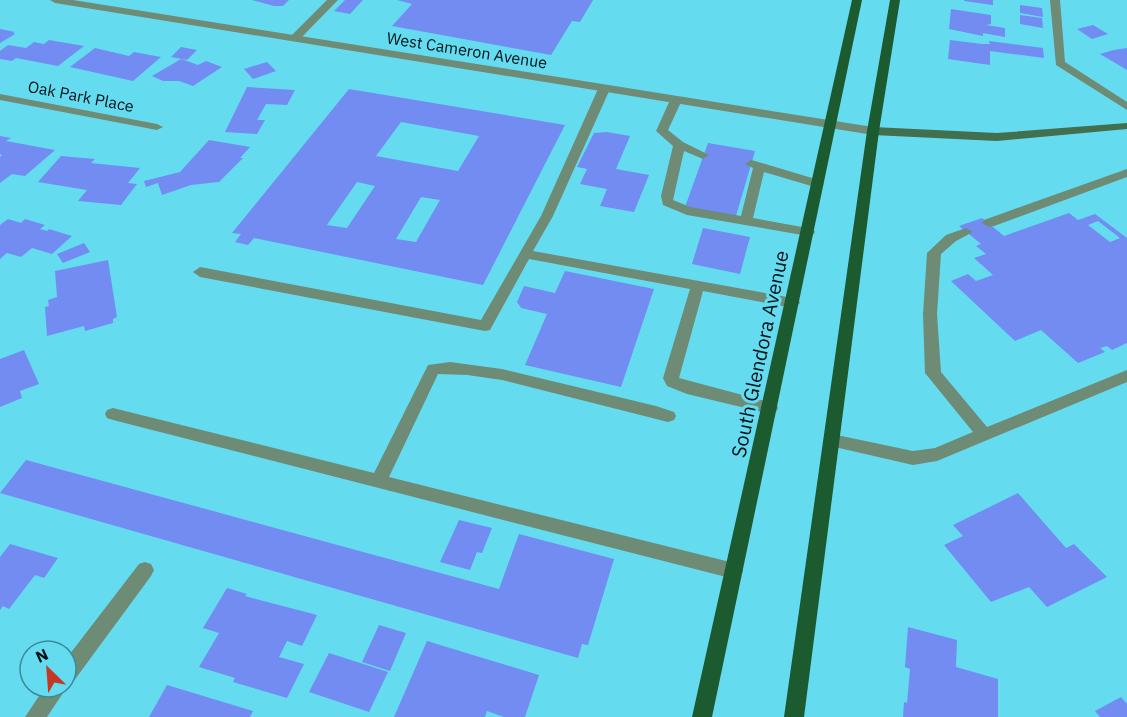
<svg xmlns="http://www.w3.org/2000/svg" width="1127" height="717" font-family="'IBM Plex Sans',sans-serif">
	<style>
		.building { fill: #728cf2; fill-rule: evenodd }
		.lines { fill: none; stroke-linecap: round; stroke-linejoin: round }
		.service { fill: #6e8c75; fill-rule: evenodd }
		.minor { fill: #6e8c75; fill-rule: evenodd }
		.tertiary { fill: #6e8c75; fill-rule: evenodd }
		.secondary { fill: #426f4d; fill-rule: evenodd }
		.primary { fill: #1c5a30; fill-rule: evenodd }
		.labels { text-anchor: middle; stroke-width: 6; stroke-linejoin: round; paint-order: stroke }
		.far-street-label { font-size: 16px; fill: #001115; stroke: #65dbf0 }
		.street-label { font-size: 20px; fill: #001115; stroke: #65dbf0 }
	</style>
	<rect width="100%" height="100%" fill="#65dbf0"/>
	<g class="building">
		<polygon points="252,0 289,0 283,6 274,6"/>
		<polygon points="345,0 363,0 350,14 334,11"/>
		<polygon points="397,0 593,0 580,22 572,21 551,55 392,26 412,4"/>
		<polygon points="964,0 993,0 993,5 964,1"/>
		<polygon points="1020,5 1042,8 1043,17 1020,13"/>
		<polygon points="951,9 991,15 991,24 986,25 1005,28 1005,37 983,33 983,36 949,29"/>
		<polygon points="1020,15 1042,18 1043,28 1020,24"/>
		<polygon points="1093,25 1108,34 1092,39 1077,29"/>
		<polygon points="0,29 15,32 13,33 15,34 0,43"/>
		<polygon points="49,40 84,46 58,66 16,58 12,61 0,59 0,51 8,45 26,48 34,42 44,44"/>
		<polygon points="950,40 982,44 990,44 989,41 1043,48 1044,58 990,51 990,65 948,59"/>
		<polygon points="181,47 197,50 187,60 171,57"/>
		<polygon points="95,48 129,56 134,52 161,57 133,81 70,67"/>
		<polygon points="1127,48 1127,70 1100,54 1114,50"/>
		<polygon points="181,59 198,65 206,61 222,67 193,86 179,81 163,81 152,76"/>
		<polygon points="267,62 276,71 253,79 244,69"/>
		<polygon points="247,87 295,90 287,105 266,104 257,120 265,120 257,134 225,132"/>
		<path d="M349 89 565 125 483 285 254 238 248 245 235 242 241 234 232 233ZM401 122 479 136 458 171 376 156ZM357 182 375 186 347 228 327 225ZM421 197 440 200 416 242 396 239Z"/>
		<polygon points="607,132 630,136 616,169 649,175 634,212 600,206 607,189 580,184 587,169 577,167 594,133"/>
		<polygon points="0,136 11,138 6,141 55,150 25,176 12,174 0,183 0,157 2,155 0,154"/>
		<polygon points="209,140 250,147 240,158 243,158 219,182 191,185 162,195 158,183 146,187 144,181 180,172"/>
		<polygon points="708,143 755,151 736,216 685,207"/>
		<polygon points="61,156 95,159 91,163 140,168 128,183 137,184 121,205 78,201 87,190 38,182"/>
		<path d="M1069 213 1078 220 1095 214 1127 238V343L1112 350 1107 346 1100 348 1105 352 1078 363 1041 330 1015 341 951 281 968 274 976 281 993 275 974 258 986 254 976 246 981 244 959 226 982 218 1004 236ZM1098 221 1120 238 1110 242 1088 225Z"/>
		<polygon points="8,219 21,223 25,219 45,225 40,229 47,231 49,229 72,236 52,254 32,248 21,257 7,253 0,259 0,225"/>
		<polygon points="703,228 750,237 740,274 692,264"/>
		<polygon points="84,243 90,252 63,263 57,254"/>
		<polygon points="108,260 117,317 113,319 113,323 85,331 84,326 47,336 45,307 49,306 48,300 57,297 55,271"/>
		<polygon points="565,271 654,289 621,387 525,365 547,314 521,308 517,302 524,286 555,293"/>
		<polygon points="24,350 39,384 20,391 22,398 0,407 0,359"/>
		<polygon points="26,460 499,589 519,534 614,559 588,645 582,644 578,658 0,493"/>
		<polygon points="1018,493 1066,548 1074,544 1107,577 1047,607 1029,587 991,602 944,545 963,536 953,525"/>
		<polygon points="459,520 492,528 482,553 477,552 470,570 440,562"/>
		<polygon points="10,544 58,558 44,578 35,575 9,609 3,606 0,610 0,557"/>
		<polygon points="227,588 247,594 245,596 317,615 302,646 287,641 279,657 304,664 287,698 233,682 235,678 199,667 219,633 203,628"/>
		<polygon points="379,625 406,633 390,671 362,662"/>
		<polygon points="908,627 957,640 956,667 998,679 998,717 903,717 904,702 907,703 910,669 905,667"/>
		<polygon points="427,641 539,675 525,717 504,717 487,711 485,717 394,717"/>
		<polygon points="329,653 388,672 369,712 309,692"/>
		<polygon points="167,685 253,711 250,717 149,717"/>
		<polygon points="1121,697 1127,704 1127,717 1100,717 1095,711"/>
	</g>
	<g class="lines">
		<g class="service">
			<polygon points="327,0 338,0 299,40 291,40 291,36"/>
			<polygon points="1050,0 1060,0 1065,62 1127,102 1127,110 1056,65"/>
			<polygon points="604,86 610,89 553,216 533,251 798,299 800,303 793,308 703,291 679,378 776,404 778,408 776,412 770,414 687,394 667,386 663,378 690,289 529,259 490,330 485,331 200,277 193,272 200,267 481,320 541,216 598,89"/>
			<polygon points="676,97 682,100 668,130 683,142 709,155 703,159 684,151 673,200 690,207 741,216 753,168 745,164 751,160 755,161 822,181 824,184 818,188 764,172 753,218 813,229 815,232 813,235 808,236 687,215 663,205 661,196 673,146 656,131 670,100"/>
			<polygon points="1127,169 1127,177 994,226 989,227 982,223 984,220"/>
			<polygon points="966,228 973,232 956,241 941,254 937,314 941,372 987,427 1127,370 1127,382 937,461 913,465 826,445 824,440 826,435 832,434 913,451 935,448 973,432 925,373 923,314 927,253 946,235"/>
			<polygon points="450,362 502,369 656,406 674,412 676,416 674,420 668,422 502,380 467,375 438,374 389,477 734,563 740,565 743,571 740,577 734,579 113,420 107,418 105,414 107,410 113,408 374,473 428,365"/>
		</g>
		<g class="minor">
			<polygon points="0,94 157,124 163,127 157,130 0,100"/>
			<polygon points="145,562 151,564 154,570 151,576 73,682 66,685 66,659 139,564"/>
			<polygon points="66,685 67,687 47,717 25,717 45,687 66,687"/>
		</g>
		<polygon class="tertiary" points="50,0 73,0 873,127 879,131 873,135 55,3"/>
		<polygon class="secondary" points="1127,123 1127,129 997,141 873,135 867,131 873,127 997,133"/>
		<g class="primary">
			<polygon points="852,0 862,0 712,717 692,717"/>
			<polygon points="890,0 900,0 879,131 804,717 784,717 867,131"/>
		</g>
	</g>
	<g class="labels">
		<g class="far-street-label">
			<text transform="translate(467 50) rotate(9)" y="6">West Cameron Avenue</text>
			<text transform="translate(81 96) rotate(11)" y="6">Oak Park Place</text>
		</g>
		<g class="street-label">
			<text transform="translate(760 354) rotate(-78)" y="7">South Glendora Avenue</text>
		</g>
	</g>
	<g transform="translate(48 669) rotate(335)"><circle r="28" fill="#65dbf0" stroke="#3d8a98" stroke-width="1.5"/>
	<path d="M0-4.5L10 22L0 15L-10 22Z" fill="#c43825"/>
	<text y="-9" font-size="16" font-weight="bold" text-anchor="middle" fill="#001115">N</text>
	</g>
</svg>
